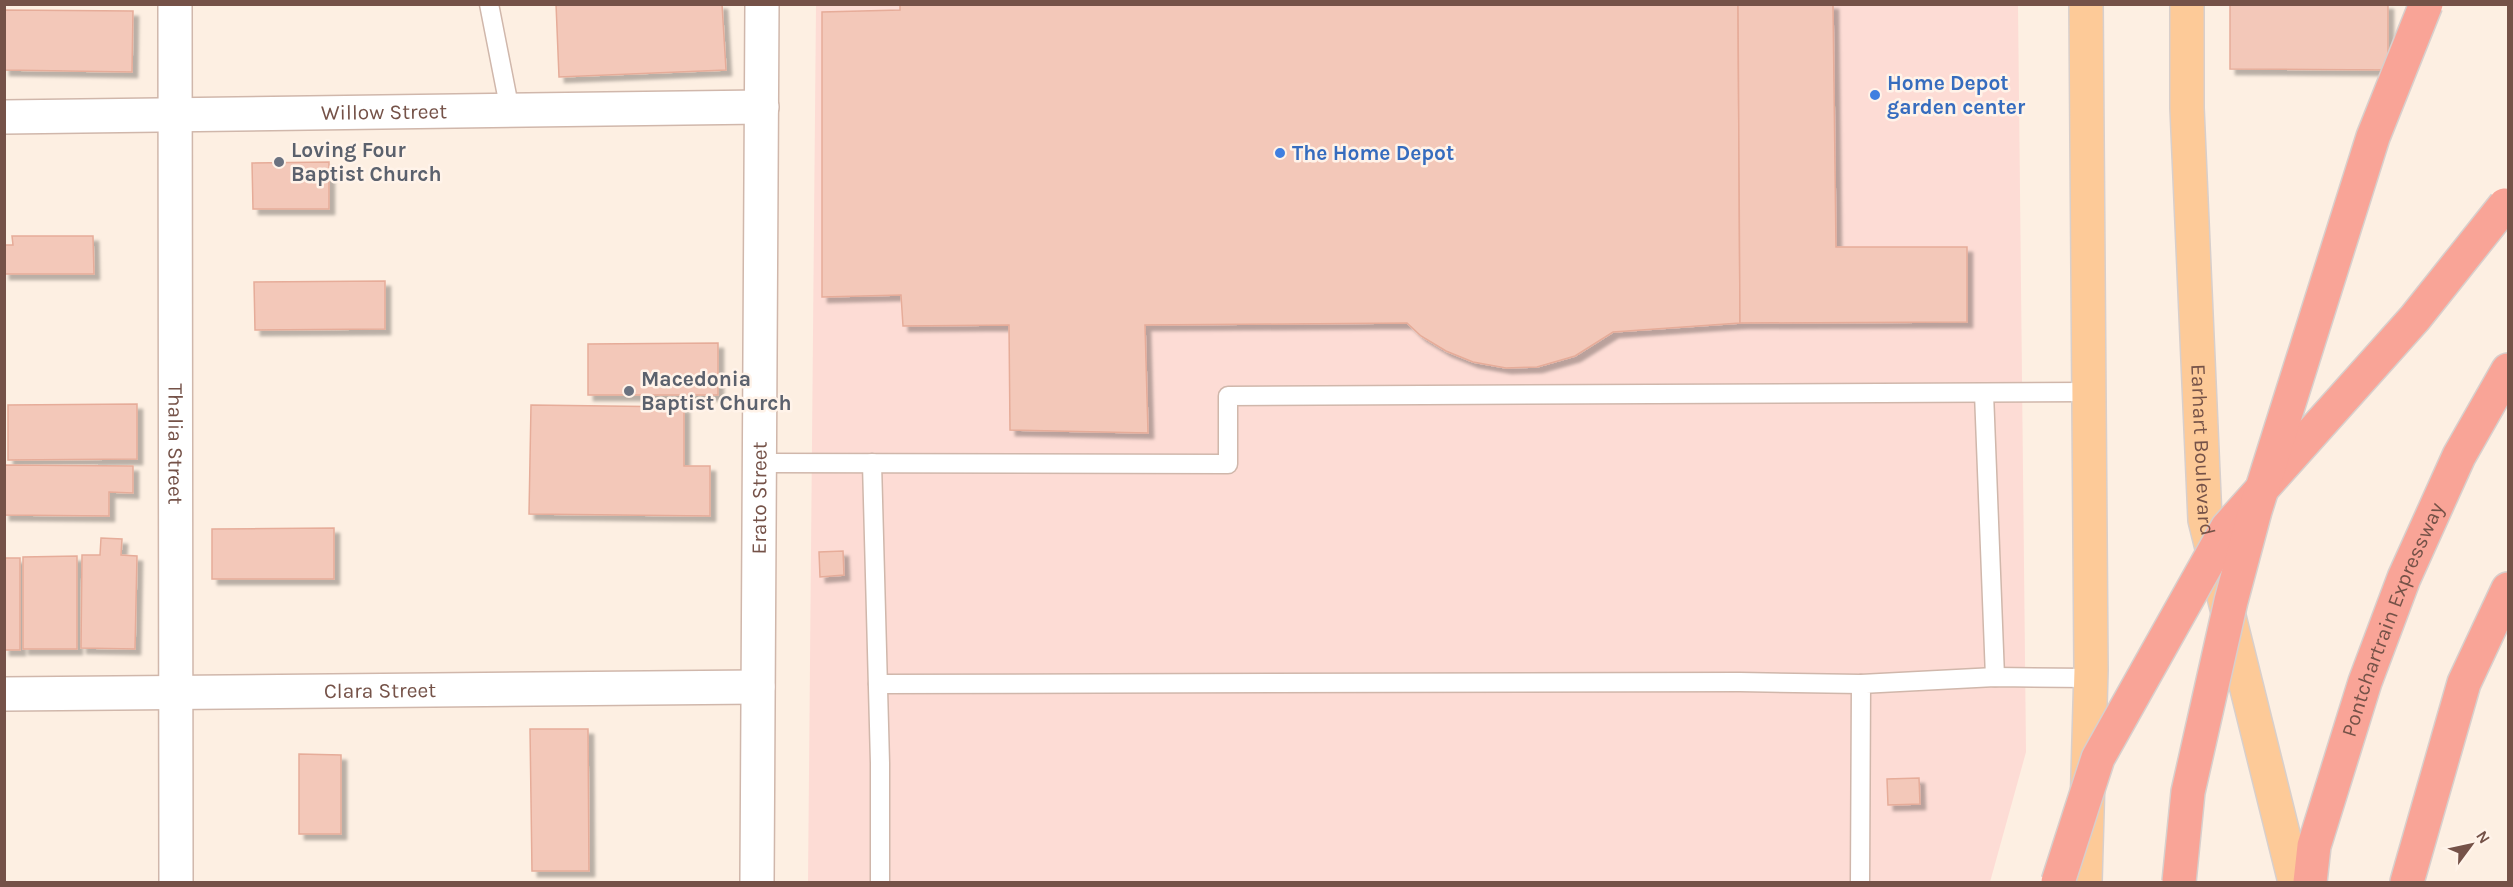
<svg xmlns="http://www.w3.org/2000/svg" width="2513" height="887" font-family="Karla,sans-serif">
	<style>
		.commercial { fill: #fddcd5 }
		.building { fill: #f3c8b9; stroke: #e6ac99; stroke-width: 1.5; filter: url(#shadow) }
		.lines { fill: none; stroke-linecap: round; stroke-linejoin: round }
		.service-casing { stroke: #d0b7ab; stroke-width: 21 }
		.minor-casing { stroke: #d0b7ab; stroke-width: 36 }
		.primary-casing { stroke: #d8cfcc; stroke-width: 36 }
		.motorway-casing { stroke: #d8cfcc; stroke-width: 36 }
		.service { stroke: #fff; stroke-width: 18 }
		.minor { stroke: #fff; stroke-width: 33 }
		.primary { stroke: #fdca98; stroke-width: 33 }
		.motorway { stroke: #f9a497; stroke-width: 33 }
		.motorway-bridge-casing { stroke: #d8cfcc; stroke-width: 36; stroke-linecap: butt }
		.motorway-bridge { stroke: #f9a497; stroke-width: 33 }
		.shop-dot { fill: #3f7fe0; stroke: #fff3e9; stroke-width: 2 }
		.worship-dot { fill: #6b7280; stroke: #fff3e9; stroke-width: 2 }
		.labels { text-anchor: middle; stroke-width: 5; stroke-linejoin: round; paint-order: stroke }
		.shop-label { font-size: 21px; font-weight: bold; fill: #366cbe; stroke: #fff3e9; text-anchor: start }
		.street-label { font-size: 21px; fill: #755248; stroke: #fff3e9 }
		.worship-label { font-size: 21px; font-weight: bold; fill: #5b616d; stroke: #fff3e9; text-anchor: start }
	</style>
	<defs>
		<filter id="shadow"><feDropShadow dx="5.5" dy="5.5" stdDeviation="1.5" flood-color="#0004"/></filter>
	</defs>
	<rect width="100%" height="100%" fill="#fdefe2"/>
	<polygon class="commercial" points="816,5 2018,5 2026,752 1990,882 808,882"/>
	<g class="building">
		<polygon points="556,4 722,4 726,70 559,77"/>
		<polygon points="900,4 1738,4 1740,323 1613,332 1575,356 1537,367 1506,368 1473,362 1446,351 1421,336 1407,323 1145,325 1148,433 1010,430 1009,325 903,326 901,295 822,297 822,12 900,10"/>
		<polygon points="1738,4 1833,4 1836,247 1967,247 1967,322 1740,323"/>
		<polygon points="2230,4 2388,4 2388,70 2230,69"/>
		<polygon points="4,10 133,11 132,72 4,70"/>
		<polygon points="329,162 329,209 253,209 252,163"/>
		<polygon points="12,236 93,236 94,274 4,274 4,245 13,245"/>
		<polygon points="385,281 385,329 255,330 254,282"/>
		<polygon points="718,343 718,395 588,395 588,344"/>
		<polygon points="137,404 137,459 8,460 8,405"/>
		<polygon points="531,405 684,407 684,466 710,466 710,516 529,514"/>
		<polygon points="4,465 133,466 133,493 109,492 109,516 4,515"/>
		<polygon points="334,528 334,579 212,579 212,529"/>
		<polygon points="101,538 122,539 121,555 137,556 135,649 81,648 82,555 100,555"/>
		<polygon points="843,551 844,575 820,577 819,552"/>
		<polygon points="77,556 77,649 23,649 23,557"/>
		<rect x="4" y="558" width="16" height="92"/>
		<polygon points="530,729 588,729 589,871 532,871"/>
		<polygon points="299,754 341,755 341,834 299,834"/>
		<polygon points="1919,778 1920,804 1888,805 1887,779"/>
	</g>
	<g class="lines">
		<g class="service-casing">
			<g id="service">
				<polyline points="489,4 510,111"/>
				<polyline points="1984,393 1995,677"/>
				<polyline points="759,463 1228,464 1228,396 2088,392"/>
				<polyline points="872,463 880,763 880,882"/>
				<polyline points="878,684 1740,682 1861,684"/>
				<polyline points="1860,882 1861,684 1995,677 2090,678"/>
			</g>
		</g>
		<g class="minor-casing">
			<g id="minor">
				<path id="s1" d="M175 4 176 882"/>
				<path id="s2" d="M4 117 762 107"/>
				<path id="s3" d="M4 694 758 687"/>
				<path id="s4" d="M757 882 762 4"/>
			</g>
		</g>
		<g class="primary-casing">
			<g id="primary">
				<path id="s5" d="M2187 4V108L2205 520 2295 882"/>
				<polyline points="2085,882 2091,670 2086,4"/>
			</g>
		</g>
		<g class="motorway-casing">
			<g id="motorway">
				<path id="s6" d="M2310 882 2314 846 2365 682 2404 578 2459 456 2508 370"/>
				<polyline points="2407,882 2464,683 2508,589"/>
			</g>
		</g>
		<use href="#service" class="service"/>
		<use href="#minor" class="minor"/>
		<use href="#primary" class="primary"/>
		<use href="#motorway" class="motorway"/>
		<g class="motorway-bridge-casing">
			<g id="motorway-bridge">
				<polyline points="2058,882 2098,758 2227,528 2415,318 2505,205"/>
				<polyline points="2179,882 2188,792 2231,601 2255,511 2373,137 2426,4"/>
			</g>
		</g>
		<use href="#motorway-bridge" class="motorway-bridge"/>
	</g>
	<g class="shop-dot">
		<circle cx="1875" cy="95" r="6"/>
		<circle cx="1280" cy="153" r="6"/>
	</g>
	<g class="worship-dot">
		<circle cx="279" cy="162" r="6"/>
		<circle cx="629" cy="391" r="6"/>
	</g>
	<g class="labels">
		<g class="shop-label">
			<text x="1887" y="90">Home Depot<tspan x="1887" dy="24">garden center</tspan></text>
			<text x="1292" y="160">The Home Depot</text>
		</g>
		<g class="street-label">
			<text dy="7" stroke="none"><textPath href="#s2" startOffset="380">Willow Street</textPath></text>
			<text dy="7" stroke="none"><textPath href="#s1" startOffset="440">Thalia Street</textPath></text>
			<text dy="7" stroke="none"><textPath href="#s5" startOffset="446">Earhart Boulevard</textPath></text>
			<text dy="7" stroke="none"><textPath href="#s4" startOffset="384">Erato Street</textPath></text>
			<text dy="7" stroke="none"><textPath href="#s6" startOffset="276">Pontchartrain Expressway</textPath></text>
			<text dy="7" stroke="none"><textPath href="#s3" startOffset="376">Clara Street</textPath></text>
		</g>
		<g class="worship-label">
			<text x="291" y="157">Loving Four<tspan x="291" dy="24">Baptist Church</tspan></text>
			<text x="641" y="386">Macedonia<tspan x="641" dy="24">Baptist Church</tspan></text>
		</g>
	</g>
	<rect width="2513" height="887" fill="none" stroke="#755248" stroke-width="12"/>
	<g transform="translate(2471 845) rotate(57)" stroke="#fff3e9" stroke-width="4.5" paint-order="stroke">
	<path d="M0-4.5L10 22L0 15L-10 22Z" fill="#755248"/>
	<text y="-9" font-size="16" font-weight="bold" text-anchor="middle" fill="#755248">N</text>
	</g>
</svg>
